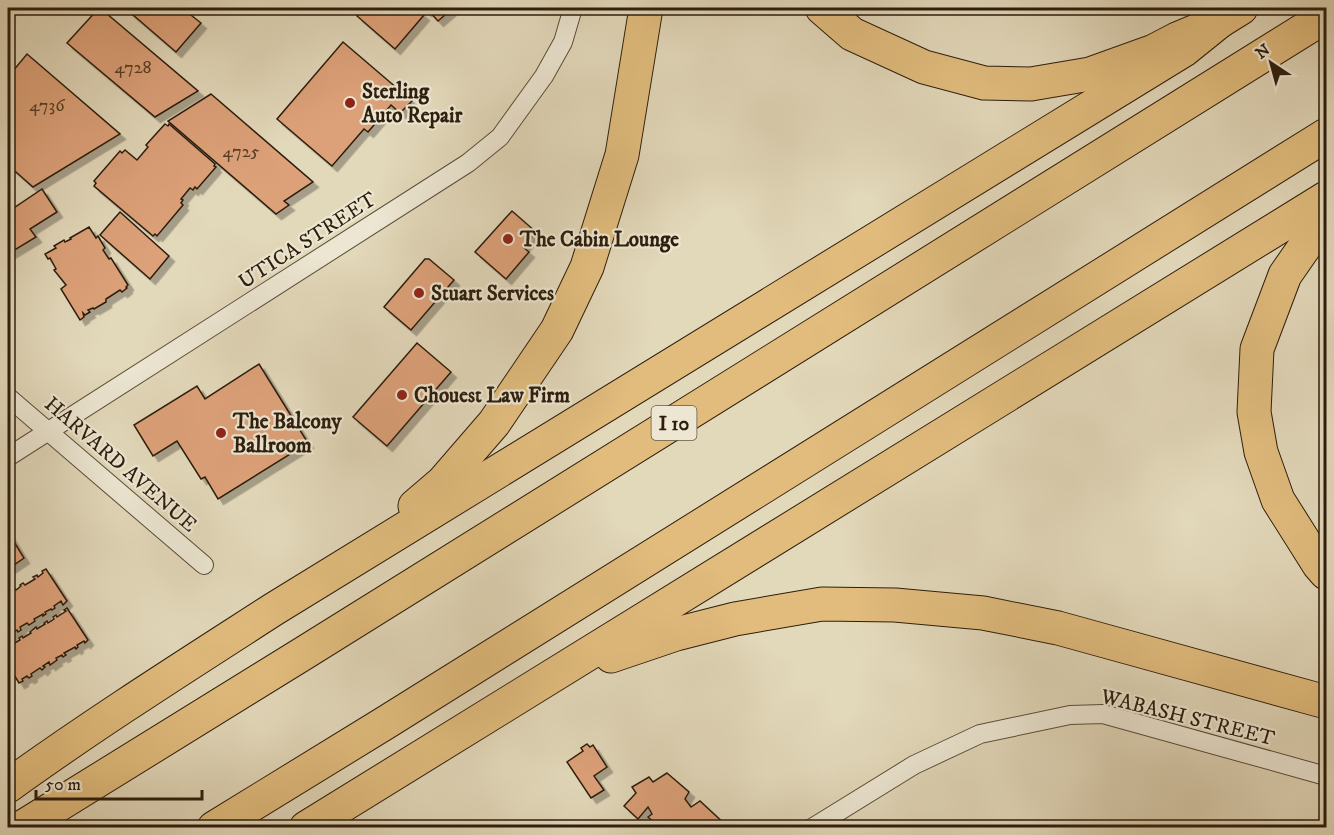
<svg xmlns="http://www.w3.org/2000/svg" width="1334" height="835" font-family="'IM FELL DW Pica',serif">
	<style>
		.building { fill: #dda179; stroke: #2c1d0c; stroke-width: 1.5; filter: url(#shadow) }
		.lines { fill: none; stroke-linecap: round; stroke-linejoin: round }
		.minor-casing { stroke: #5a4c38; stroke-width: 20 }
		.motorway-casing { stroke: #2c1d0c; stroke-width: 35 }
		.minor { stroke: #ece6d2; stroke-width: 18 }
		.motorway { stroke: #e1bc7d; stroke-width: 33 }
		.poi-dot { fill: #8f2418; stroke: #ece6d2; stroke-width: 2 }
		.labels { text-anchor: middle; stroke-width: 4.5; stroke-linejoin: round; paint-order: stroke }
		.number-label { font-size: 18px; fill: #583e27 }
		.shield { fill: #ece6d2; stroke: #665947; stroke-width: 1.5 }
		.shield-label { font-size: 20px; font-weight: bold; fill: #2c1d0c }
		.poi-label { font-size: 21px; font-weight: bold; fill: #2c1d0c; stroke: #ece6d2; text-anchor: start }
		.street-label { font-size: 21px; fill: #2c1d0c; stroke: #ece6d2 }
	</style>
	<defs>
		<filter id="shadow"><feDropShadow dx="5.5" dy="5.5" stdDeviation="0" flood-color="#0004"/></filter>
	</defs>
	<rect width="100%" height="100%" fill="#e2d8ba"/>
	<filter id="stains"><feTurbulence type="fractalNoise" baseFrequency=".00333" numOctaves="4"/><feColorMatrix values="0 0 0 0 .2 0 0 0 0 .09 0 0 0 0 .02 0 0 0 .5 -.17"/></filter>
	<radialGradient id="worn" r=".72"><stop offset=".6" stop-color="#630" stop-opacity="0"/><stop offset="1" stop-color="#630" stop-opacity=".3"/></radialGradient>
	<g class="building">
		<polygon points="99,8 100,8 198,91 155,117 67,43"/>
		<polygon points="125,8 182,8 201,23 176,52"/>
		<polygon points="364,8 415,8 424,15 395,49 357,16"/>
		<polygon points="423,8 453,8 438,21 428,10 426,11"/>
		<polygon points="343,42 412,101 400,113 391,105 368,132 364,129 332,166 277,119"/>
		<polygon points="27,54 120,134 33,187 8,165 8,77"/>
		<polygon points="211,94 313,182 284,201 289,205 276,214 168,121"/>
		<polygon points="165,124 168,126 169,124 215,164 214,166 216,167 197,189 195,187 193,190 190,188 181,199 183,200 181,203 183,205 157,236 155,234 153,236 94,186 96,183 94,181 120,151 122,153 125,150 137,160 148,147 146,145"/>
		<polygon points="42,189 57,212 30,229 36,237 8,254 8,212"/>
		<polygon points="512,211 536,232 523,247 529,252 506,279 475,252"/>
		<polygon points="120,212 169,256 150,279 100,235"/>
		<polygon points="89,227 96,238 98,236 105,248 103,250 109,259 111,258 128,285 126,287 127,288 122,292 120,290 106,299 106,302 94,309 93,308 88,310 90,312 85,315 83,313 84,317 80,320 61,289 66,285 54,270 56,269 50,258 48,259 45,254 56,248 54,246 64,240 65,242 71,239 70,238"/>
		<polygon points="425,259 429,259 454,280 411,330 384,307"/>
		<polygon points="417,343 451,372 387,446 353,417"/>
		<polygon points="259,364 308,443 218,499 205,477 201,479 177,441 153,456 134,425 197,386 205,399"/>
		<polygon points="8,532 24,558 8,569"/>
		<polygon points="46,569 67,601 63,605 61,601 54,606 55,608 52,610 51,609 45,612 46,614 43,616 43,614 34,619 35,621 29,625 27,623 20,627 21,630 18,632 17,630 11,634 12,635 9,637 8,636 8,595 9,594 8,592 14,588 16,590 21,586 20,585 23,583 25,585 35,579 33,577 37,575 38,577 43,573 42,571"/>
		<polygon points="67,608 88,640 85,643 84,641 77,645 78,647 76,649 75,647 64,653 66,655 63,657 62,655 56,658 57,660 50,665 49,662 43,666 45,667 42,670 40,668 31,674 32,676 29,678 27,676 22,679 23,681 19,683 8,665 8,648 11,645 10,644 13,642 15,643 20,640 19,638 22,636 23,638 31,633 30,632 36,627 37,629 45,624 44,623 47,621 48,623 54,619 53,617 56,615 57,617 66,611 64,610"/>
		<polygon points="587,744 590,747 593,745 607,767 594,776 604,790 591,798 567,762 583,751 581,748"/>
		<polygon points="667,773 689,792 685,799 691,807 700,801 729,828 660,828 648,817 652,814 648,807 638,819 624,806 636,793 632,787 649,777 653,782"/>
	</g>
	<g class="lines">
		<g class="minor-casing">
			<g id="minor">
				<polyline points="8,9 9,8"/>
				<polyline points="8,397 204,565"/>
				<polyline points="8,457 468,163 500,137 544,76 563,42 573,8"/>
				<polyline points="812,828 914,765 980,734 1070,715 1103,714 1326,776"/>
			</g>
		</g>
		<g class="motorway-casing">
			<g id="motorway">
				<polyline points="822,8 852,34 924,67 984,83 1031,84 1090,74 1154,51 1177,39 1220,21 1241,8"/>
				<polyline points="1326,216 1285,275 1257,349 1254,412 1261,452 1278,500 1319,565 1326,573"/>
				<polyline points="415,506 443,482 494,423 557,330 587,267 622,155 646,8"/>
				<polyline points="611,656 676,634 735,619 822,604 895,605 983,613 1058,628 1326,702"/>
				<path d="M8 786C94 724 184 667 274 609L1184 50 1220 21"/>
				<polyline points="21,828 304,653 1326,16"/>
				<polyline points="214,828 385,723 1326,135"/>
				<polyline points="306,828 1326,198"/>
			</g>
		</g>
		<use href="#minor" class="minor"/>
		<use href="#motorway" class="motorway"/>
	</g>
	<g class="poi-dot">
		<circle cx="350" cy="103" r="6"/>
		<circle cx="508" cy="239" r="6"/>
		<circle cx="419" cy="293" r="6"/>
		<circle cx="402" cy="395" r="6"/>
		<circle cx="221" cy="433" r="6"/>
	</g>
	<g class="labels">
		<g class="number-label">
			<text x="133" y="73">4728</text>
			<text x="47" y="111">4736</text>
			<text x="241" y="157">4725</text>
		</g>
		<rect class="shield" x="651.5" y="406" width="45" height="34" rx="4.5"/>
		<g class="shield-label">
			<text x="674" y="430">I 10</text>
		</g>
		<g class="poi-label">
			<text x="362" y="98">Sterling<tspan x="362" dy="24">Auto Repair</tspan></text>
			<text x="520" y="246">The Cabin Lounge</text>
			<text x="431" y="300">Stuart Services</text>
			<text x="414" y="402">Chouest Law Firm</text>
			<text x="233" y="428">The Balcony<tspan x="233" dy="24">Ballroom</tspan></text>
		</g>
		<g class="street-label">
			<text transform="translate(307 240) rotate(-33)" y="7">UTICA STREET</text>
			<text transform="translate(121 464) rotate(41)" y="7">HARVARD AVENUE</text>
			<text transform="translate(1188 717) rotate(14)" y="7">WABASH STREET</text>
		</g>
	</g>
	<rect width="1334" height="835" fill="none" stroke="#e2d8ba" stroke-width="30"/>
	<rect x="9" y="9" width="1316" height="817" fill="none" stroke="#2c1d0c" stroke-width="3"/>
	<rect x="15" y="15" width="1304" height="805" fill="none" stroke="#2c1d0c" stroke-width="1.5"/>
	<g transform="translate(1271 63) rotate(324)" stroke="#ece6d2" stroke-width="4.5" paint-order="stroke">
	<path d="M0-4.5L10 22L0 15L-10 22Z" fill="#2c1d0c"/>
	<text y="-9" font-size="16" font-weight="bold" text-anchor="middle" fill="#2c1d0c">N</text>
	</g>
	<path d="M36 790v9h166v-9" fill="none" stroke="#2c1d0c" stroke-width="3"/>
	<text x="45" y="790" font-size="18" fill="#2c1d0c" stroke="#ece6d2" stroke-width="4.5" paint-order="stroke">50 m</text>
	<rect width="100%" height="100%" filter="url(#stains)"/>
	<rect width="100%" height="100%" fill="url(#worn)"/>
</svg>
